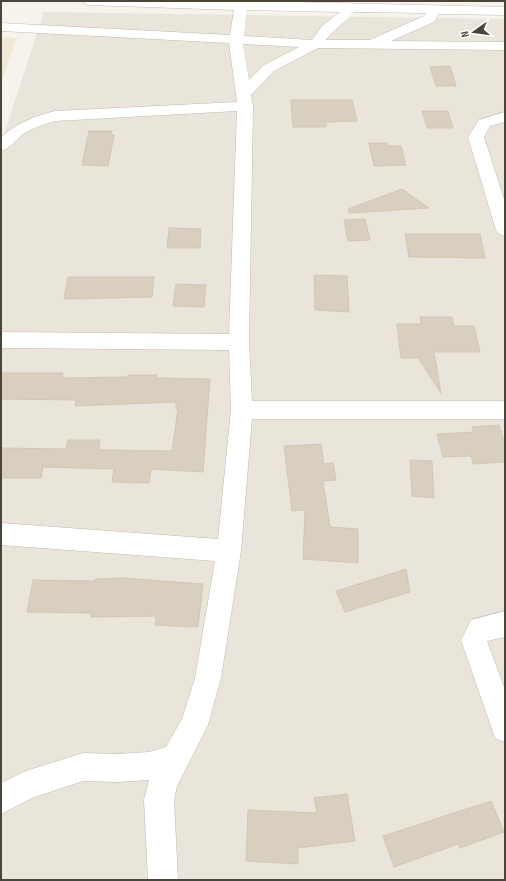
<svg xmlns="http://www.w3.org/2000/svg" width="506" height="881" font-family="'Sofia Sans Condensed',sans-serif">
	<style>
		.residential { fill: #eae5da }
		.education { fill: #efe8d6 }
		.building { fill: #d8cfc1; stroke: #d3c7b4 }
		.lines { fill: none; stroke-linecap: round; stroke-linejoin: round }
		.street-casing { stroke: #c2bbae; stroke-width: 1 }
		.street { fill: #fff; fill-rule: evenodd }
	</style>
	<rect width="100%" height="100%" fill="#f6f3ec"/>
	<polygon class="residential" points="44,12 505,19 505,880 1,880 1,143"/>
	<polygon class="education" points="1,38 17,38 1,82"/>
	<g class="building">
		<polygon points="450,66 456,86 436,86 430,67"/>
		<polygon points="291,100 352,100 357,121 326,122 326,127 293,127"/>
		<polygon points="422,111 448,111 453,128 427,128"/>
		<polygon points="89,131 112,131 111,135 114,135 108,166 82,165"/>
		<polygon points="369,143 387,143 387,146 401,146 406,165 374,166"/>
		<polygon points="402,189 429,208 349,213 348,209"/>
		<polygon points="365,219 370,240 348,241 344,220"/>
		<polygon points="169,228 201,229 200,248 167,248"/>
		<polygon points="405,234 480,234 485,258 409,257"/>
		<polygon points="314,275 347,276 349,312 315,310"/>
		<polygon points="68,277 154,277 152,297 64,299"/>
		<polygon points="176,284 206,285 204,307 173,306"/>
		<polygon points="420,317 452,317 454,326 474,326 480,352 434,352 441,393 418,358 401,358 397,324 421,324"/>
		<polygon points="1,373 63,373 62,378 128,377 128,375 157,375 157,378 210,379 203,472 151,469 149,483 112,482 114,469 43,467 41,478 1,478 1,448 66,449 68,440 100,440 99,450 172,451 178,409 176,409 176,402 75,406 76,400 1,399"/>
		<polygon points="499,425 505,445 505,462 473,464 471,456 443,457 437,434 474,432 472,427"/>
		<polygon points="321,444 324,464 333,463 336,480 323,481 330,527 358,529 358,563 303,559 305,510 292,511 284,446"/>
		<polygon points="410,460 432,461 434,498 412,496"/>
		<polygon points="406,569 410,592 345,612 336,591"/>
		<polygon points="123,578 203,584 198,627 155,625 156,616 91,617 91,613 27,612 33,580 95,581 95,579"/>
		<polygon points="347,794 355,841 298,848 298,864 246,861 248,810 317,813 314,798"/>
		<polygon points="491,801 504,832 460,848 458,844 394,867 383,836"/>
	</g>
	<g class="lines">
		<g class="street-casing">
			<g id="street">
				<path d="M81 1H249L505 7V15L439 14 434 22 391 41 505 42V50L318 48 274 71 251 95 253 106 249 342 252 401H505V419H252L241 551 221 678 208 725 177 786 174 800 178 880H148L144 800 149 780 117 782 83 781 32 798 1 814V783L26 771 83 753 117 754 149 752 166 747 182 719 195 678 215 561 1 545V523L218 539 231 410 229 350 1 348V332L229 334 237 111 55 121C44 124 33 128 23 134 16 140 10 149 1 151V137C17 123 35 116 55 111L237 102 229 43 1 31V23L230 35 234 10 88 5ZM247 10 340 12 322 26 312 40 244 36ZM354 12 426 13 424 16 370 40H326C334 29 345 23 354 12ZM243 44 299 47 264 65 249 80Z"/>
				<polygon points="505,112 505,122 490,126 484,137 505,202 505,236 499,234 496,230 468,137 479,120"/>
				<polygon points="505,611 505,637 487,641 505,690 505,742 495,738 461,640 471,620"/>
			</g>
		</g>
		<use href="#street" class="street"/>
	</g>
	<rect width="506" height="881" fill="none" stroke="#4b4439" stroke-width="4"/>
	<g transform="translate(474 32) rotate(256)" stroke="#ffffff" stroke-width="3" paint-order="stroke">
	<path d="M0-3L7 15L0 10L-7 15Z" fill="#4b4439"/>
	<text y="-6" font-size="11" font-weight="bold" text-anchor="middle" fill="#4b4439">N</text>
	</g>
</svg>
